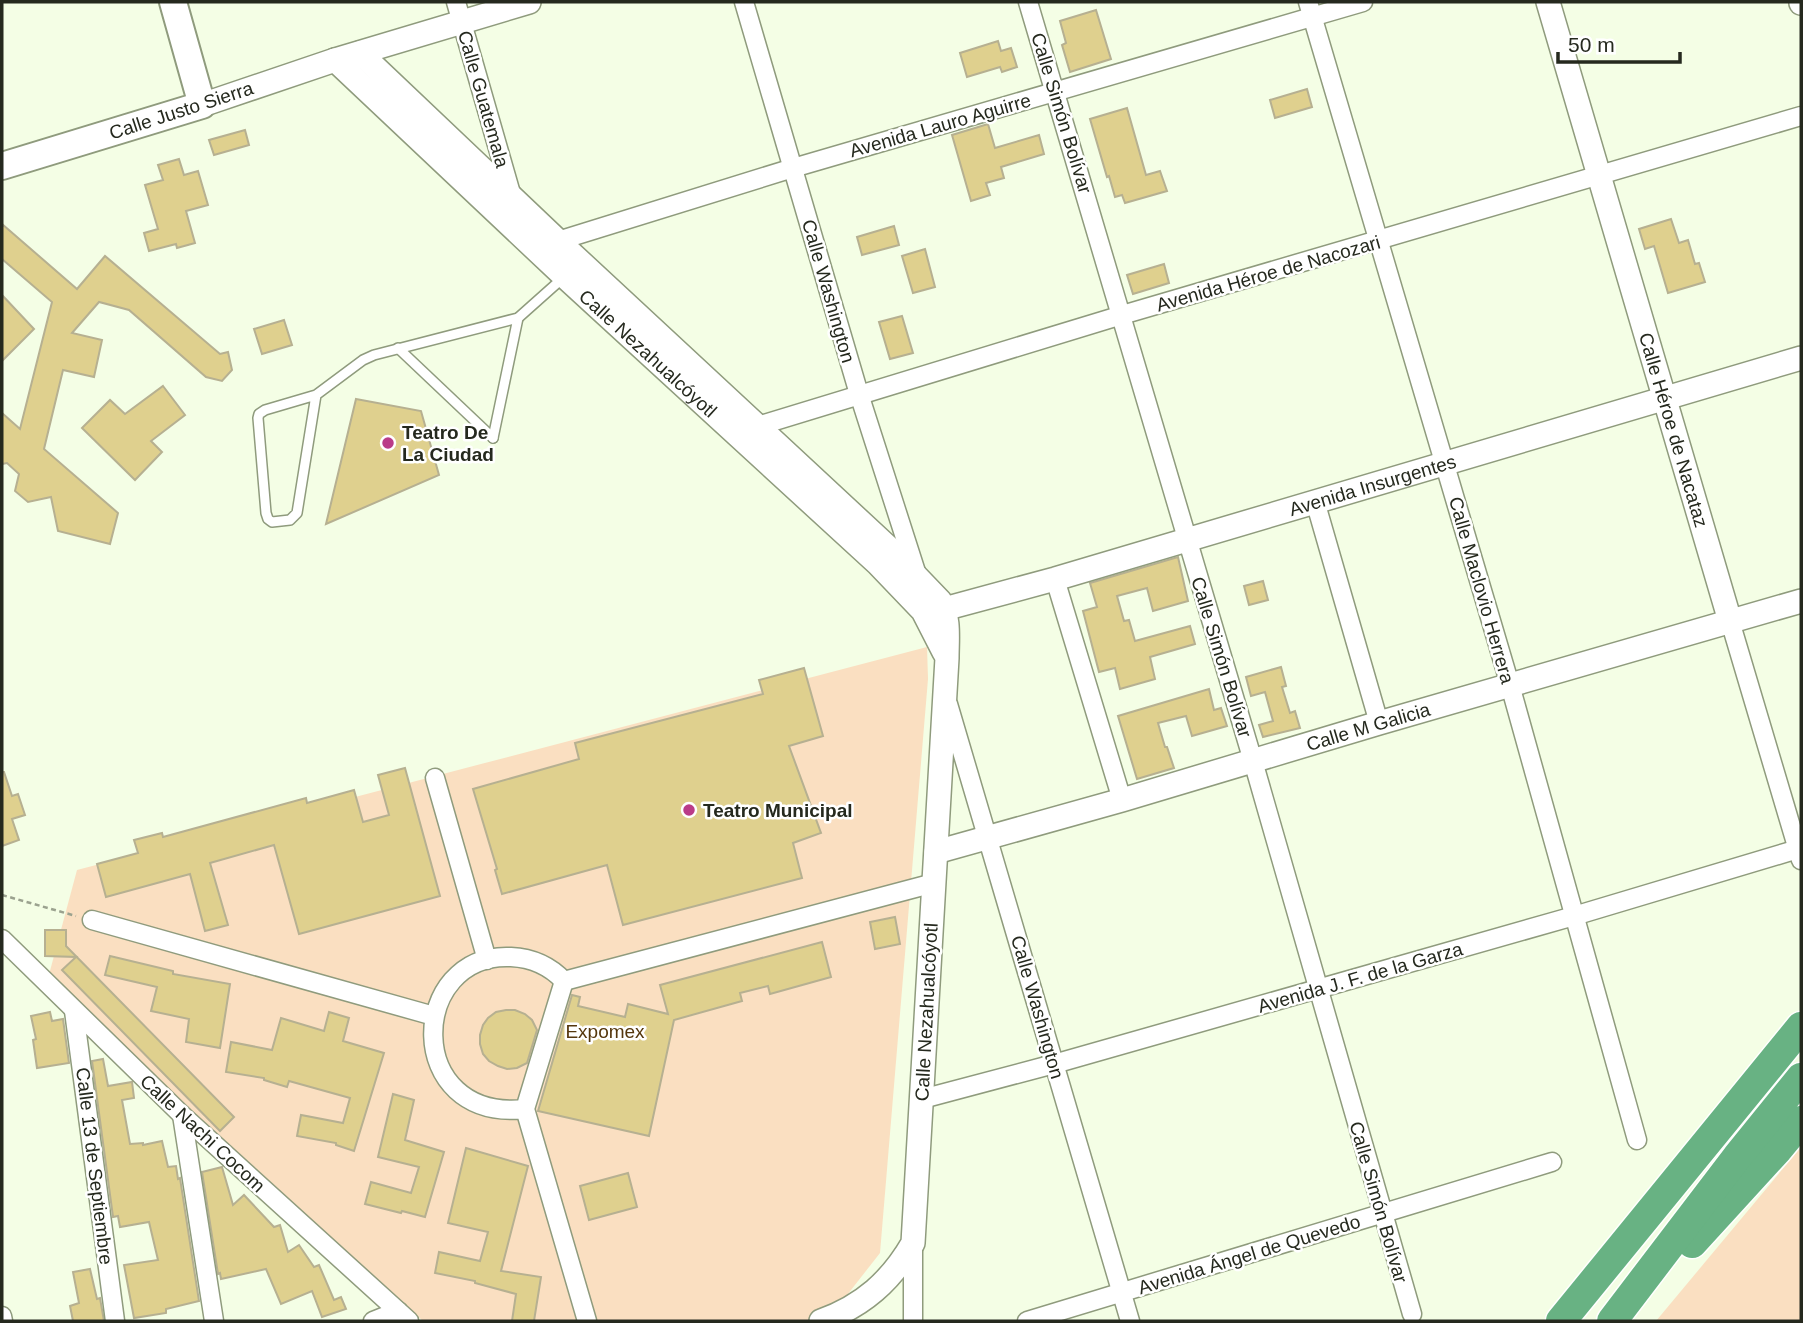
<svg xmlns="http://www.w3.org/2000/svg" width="1803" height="1323" font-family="Arial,sans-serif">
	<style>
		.green { fill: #fadfc1 }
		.building { fill: #dfd08e; stroke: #b6b091; stroke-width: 2 }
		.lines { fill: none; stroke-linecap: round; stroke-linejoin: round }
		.service-casing { stroke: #8f9b7d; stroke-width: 12 }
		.minor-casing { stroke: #8f9b7d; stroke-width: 21 }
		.tertiary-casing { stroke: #8f9b7d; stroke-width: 26 }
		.secondary-casing { stroke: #8f9b7d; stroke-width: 30 }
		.trunk-casing { stroke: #fff; stroke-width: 33 }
		.path { stroke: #9ba28f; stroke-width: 2.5; stroke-dasharray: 5 3.5; stroke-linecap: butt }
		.service { stroke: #fff; stroke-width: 9 }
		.minor { stroke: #fff; stroke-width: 18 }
		.tertiary { stroke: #fff; stroke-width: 23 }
		.secondary { stroke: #fff; stroke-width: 26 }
		.trunk { stroke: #68b283; stroke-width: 30 }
		.poi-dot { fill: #ba3b88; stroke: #fff; stroke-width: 2.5 }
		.labels { text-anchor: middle; stroke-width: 5; stroke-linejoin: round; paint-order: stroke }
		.street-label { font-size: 19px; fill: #25291e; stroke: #fff }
		.poi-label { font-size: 19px; font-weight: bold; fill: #25291e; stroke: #fff; text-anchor: start }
		.park-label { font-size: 19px; fill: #55370d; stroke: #fff }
	</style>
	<rect width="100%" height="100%" fill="#f4fee5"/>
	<g class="green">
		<polygon points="927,647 928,679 880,1253 833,1313 813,1321 423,1321 47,982 77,870"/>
		<polygon points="1801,1147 1801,1321 1656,1321"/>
	</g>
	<g class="building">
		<polygon points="1096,10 1111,59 1070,72 1062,45 1066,43 1060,21"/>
		<polygon points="998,41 1001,51 1011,48 1017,67 1002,72 1000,67 967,77 960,53"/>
		<polygon points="1307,89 1312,107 1275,118 1270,100"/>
		<polygon points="1127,108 1146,175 1160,171 1167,191 1125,203 1122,195 1115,197 1109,176 1107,177 1090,119"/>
		<polygon points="988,124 995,148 1039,135 1044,154 1001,167 1004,178 986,183 990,195 971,201 952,135"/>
		<polygon points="245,130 249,145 214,155 209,140"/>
		<polygon points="179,159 184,175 198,171 208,205 186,211 195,243 177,248 176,244 149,251 144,233 158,229 145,185 163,180 158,165"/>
		<polygon points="1671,219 1679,243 1688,240 1695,264 1699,263 1705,282 1668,293 1654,246 1645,249 1639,229"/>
		<polygon points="2,224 77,289 105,256 220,354 228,352 232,370 222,381 206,377 129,310 99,302 72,333 102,340 94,377 63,370 44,449 118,513 110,544 58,531 51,497 28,502 15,491 19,474 7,463 2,464 2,413 20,429 52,302 2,259"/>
		<polygon points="894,226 899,245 862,255 857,237"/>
		<polygon points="925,249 935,287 913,293 902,256"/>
		<polygon points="1164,264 1169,283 1133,294 1127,275"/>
		<polygon points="2,295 34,329 2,361"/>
		<polygon points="902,316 913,353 890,359 879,322"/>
		<polygon points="284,320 292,345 262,354 254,329"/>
		<polygon points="163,386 185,415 151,441 162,452 135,480 82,428 110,400 125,414"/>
		<polygon points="356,399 421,411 439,475 326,524"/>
		<polygon points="1178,557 1188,601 1153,611 1147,588 1117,596 1124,621 1129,620 1135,641 1190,626 1195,644 1150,657 1155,679 1120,689 1115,668 1099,672 1083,611 1097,607 1090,583"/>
		<polygon points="1263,581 1268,600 1249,605 1244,586"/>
		<polygon points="1281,667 1286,686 1282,687 1290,713 1295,711 1300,728 1263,737 1259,725 1273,721 1265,692 1251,696 1246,677"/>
		<polygon points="804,668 823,736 789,746 821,833 793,843 802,878 623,925 607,865 502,894 495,870 497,869 473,789 579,759 575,743 763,694 759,680"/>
		<polygon points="1209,689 1214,710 1221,708 1227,726 1192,736 1186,716 1158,723 1165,747 1167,747 1174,768 1137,779 1118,716"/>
		<polygon points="405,768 440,896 299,934 274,845 210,863 228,925 205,931 190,874 106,897 97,864 138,853 134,840 162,833 163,837 306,798 307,803 354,790 363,822 389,815 378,775"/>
		<polygon points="2,772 4,772 12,796 18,794 25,815 12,819 19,840 2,846"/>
		<polygon points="895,917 900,944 875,949 870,922"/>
		<polygon points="45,930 66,930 66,946 234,1117 220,1131 62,970 76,957 45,956"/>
		<polygon points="822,942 831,977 770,994 768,986 740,993 742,1001 674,1020 649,1136 538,1111 572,995 580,997 578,1006 625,1017 628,1004 668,1014 660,985"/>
		<polygon points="110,956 173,971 173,974 230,984 220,1048 186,1042 189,1019 151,1011 157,987 105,975"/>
		<polygon points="506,1010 515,1010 525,1014 532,1020 537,1030 527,1063 517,1068 507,1069 498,1066 489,1061 483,1054 480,1044 480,1035 483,1025 488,1018 496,1012"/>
		<polygon points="50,1012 52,1021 63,1019 69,1063 37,1068 33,1040 36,1039 31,1016"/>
		<polygon points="329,1012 349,1018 343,1041 384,1053 354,1151 336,1145 336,1143 297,1136 301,1115 343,1123 350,1098 289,1081 287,1087 264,1080 264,1078 226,1072 231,1042 272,1050 281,1018 324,1031"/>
		<polygon points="103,1059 108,1086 132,1082 134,1098 122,1100 130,1144 143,1143 143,1145 162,1141 168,1167 176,1166 178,1179 180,1178 199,1301 166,1309 166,1313 134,1318 124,1265 158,1260 149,1222 120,1227 118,1216 113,1217 92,1061"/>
		<polygon points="393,1094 414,1100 405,1140 444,1152 425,1217 402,1211 401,1213 365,1204 371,1182 411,1193 419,1167 378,1157"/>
		<polygon points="466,1148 528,1166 501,1271 541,1277 534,1321 512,1321 516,1294 475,1283 475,1281 435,1273 439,1252 480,1261 488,1232 448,1223"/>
		<polygon points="222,1167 233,1205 244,1195 274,1227 280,1225 288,1252 299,1245 314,1267 319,1265 334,1300 341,1297 346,1309 322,1317 312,1291 281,1304 266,1269 221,1279 220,1273 218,1274 202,1172"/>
		<polygon points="628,1173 637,1207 589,1220 580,1186"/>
		<polygon points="90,1269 97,1299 100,1298 104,1321 73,1321 70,1306 79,1303 73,1272"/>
	</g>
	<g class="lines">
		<g class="service-casing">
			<g id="service">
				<polyline points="398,348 493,438"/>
				<polyline points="316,395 297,513 290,520 272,522 268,519 266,513 258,418 259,414 265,410 316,395 363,360 374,355 518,318 564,277"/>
				<polyline points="493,438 518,318"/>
			</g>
		</g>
		<g class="minor-casing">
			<g id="minor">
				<polyline points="456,2 512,197"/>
				<polyline points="744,2 859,394 917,575"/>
				<polyline points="1028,2 1253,761 1412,1314"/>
				<polyline points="1308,2 1510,685 1637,1140"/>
				<polyline points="548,244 793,168 1363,2"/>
				<polyline points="748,429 1122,315 1801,116"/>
				<polyline points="1315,501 1379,723"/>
				<polyline points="1055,579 1122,800"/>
				<polyline points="1730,621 1801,860"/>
				<polyline points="948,704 1130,1321"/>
				<polyline points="435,778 487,960"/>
				<polyline points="92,920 434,1016"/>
				<polyline points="2,939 182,1115 409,1321"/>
				<polyline points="564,981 934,883"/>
				<polyline points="74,1011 115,1321"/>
				<polyline points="922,1099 1054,1064 1574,916 1798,849"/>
				<path d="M525 1109C402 1122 408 952 511 957 532 958 550 966 564 981L525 1109 587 1321"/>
				<polyline points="182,1115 214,1321"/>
				<polyline points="2,1316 3,1321"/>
				<polyline points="373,1321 398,1311"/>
				<polyline points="913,1321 913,1243"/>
				<polyline points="1027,1321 1552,1162"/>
			</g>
		</g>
		<g class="tertiary-casing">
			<g id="tertiary">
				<path id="s1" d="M1548 2 1730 621"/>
				<polyline points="1801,2 1801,3"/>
				<path d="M360 53 558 241 891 550 940 601C950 618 947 639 947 658L913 1243C891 1281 863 1306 821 1321"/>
				<path id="s2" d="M335 60 564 276 878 564 923 611 944 652"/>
				<polyline points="202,105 335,60 529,2"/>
				<path id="s3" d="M944 609 1055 579 1801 358"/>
				<path id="s4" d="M936 852 1122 800 1379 723 1801 601"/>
			</g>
		</g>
		<g class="secondary-casing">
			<polyline id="secondary" points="2,166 202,105 173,2"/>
		</g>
		<g class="trunk-casing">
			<g id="trunk">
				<polyline points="1692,1243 1778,1149 1801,1121"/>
				<polyline points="1561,1321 1801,1027"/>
				<polyline points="1612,1321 1737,1157 1801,1078"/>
			</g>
		</g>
		<polyline class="path" points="2,895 76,916"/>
		<use href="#service" class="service"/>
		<use href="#minor" class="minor"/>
		<use href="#tertiary" class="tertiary"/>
		<use href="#secondary" class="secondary"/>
		<use href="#trunk" class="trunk"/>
	</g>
	<g class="poi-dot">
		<circle cx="388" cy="443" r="7"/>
		<circle cx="689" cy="810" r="7"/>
	</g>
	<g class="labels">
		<g class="street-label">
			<text transform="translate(484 99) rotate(74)" y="7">Calle Guatemala</text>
			<text transform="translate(181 110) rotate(-18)" y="7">Calle Justo Sierra</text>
			<text transform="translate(1062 113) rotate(73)" y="7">Calle Simón Bolívar</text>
			<text transform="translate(940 125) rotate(-16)" y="7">Avenida Lauro Aguirre</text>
			<text transform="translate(1268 273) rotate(-16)" y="7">Avenida Héroe de Nacozari</text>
			<text transform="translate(829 291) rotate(74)" y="7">Calle Washington</text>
			<text dy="7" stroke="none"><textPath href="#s2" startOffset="429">Calle Nezahualcóyotl</textPath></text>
			<text dy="7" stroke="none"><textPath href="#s1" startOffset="446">Calle Héroe de Nacataz</textPath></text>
			<text dy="7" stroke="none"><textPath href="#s3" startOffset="446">Avenida Insurgentes</textPath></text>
			<text transform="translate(1482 590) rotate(74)" y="7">Calle Maclovio Herrera</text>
			<text transform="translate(1222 657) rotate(73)" y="7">Calle Simón Bolívar</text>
			<text dy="7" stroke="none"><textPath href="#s4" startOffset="450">Calle M Galicia</textPath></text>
			<text transform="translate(1360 977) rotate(-16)" y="7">Avenida J. F. de la Garza</text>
			<text transform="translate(1038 1007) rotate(74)" y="7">Calle Washington</text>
			<text transform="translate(926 1012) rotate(-87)" y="7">Calle Nezahualcóyotl</text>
			<text transform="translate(203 1133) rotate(43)" y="7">Calle Nachi Cocom</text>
			<text transform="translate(95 1166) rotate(83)" y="7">Calle 13 de Septiembre</text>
			<text transform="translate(1379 1202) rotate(74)" y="7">Calle Simón Bolívar</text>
			<text transform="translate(1249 1254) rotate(-17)" y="7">Avenida Ángel de Quevedo</text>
		</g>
		<g class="poi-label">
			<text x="402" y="439">Teatro De<tspan x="402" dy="22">La Ciudad</tspan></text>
			<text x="703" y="817">Teatro Municipal</text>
		</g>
		<g class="park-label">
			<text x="605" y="1038">Expomex</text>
		</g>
	</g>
	<rect width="1803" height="1323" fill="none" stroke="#25291e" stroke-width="7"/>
	<path d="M1558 52v10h122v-10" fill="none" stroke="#25291e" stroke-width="3.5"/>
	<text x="1568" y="52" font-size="21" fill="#25291e" stroke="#ffffff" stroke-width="5" paint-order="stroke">50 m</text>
</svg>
